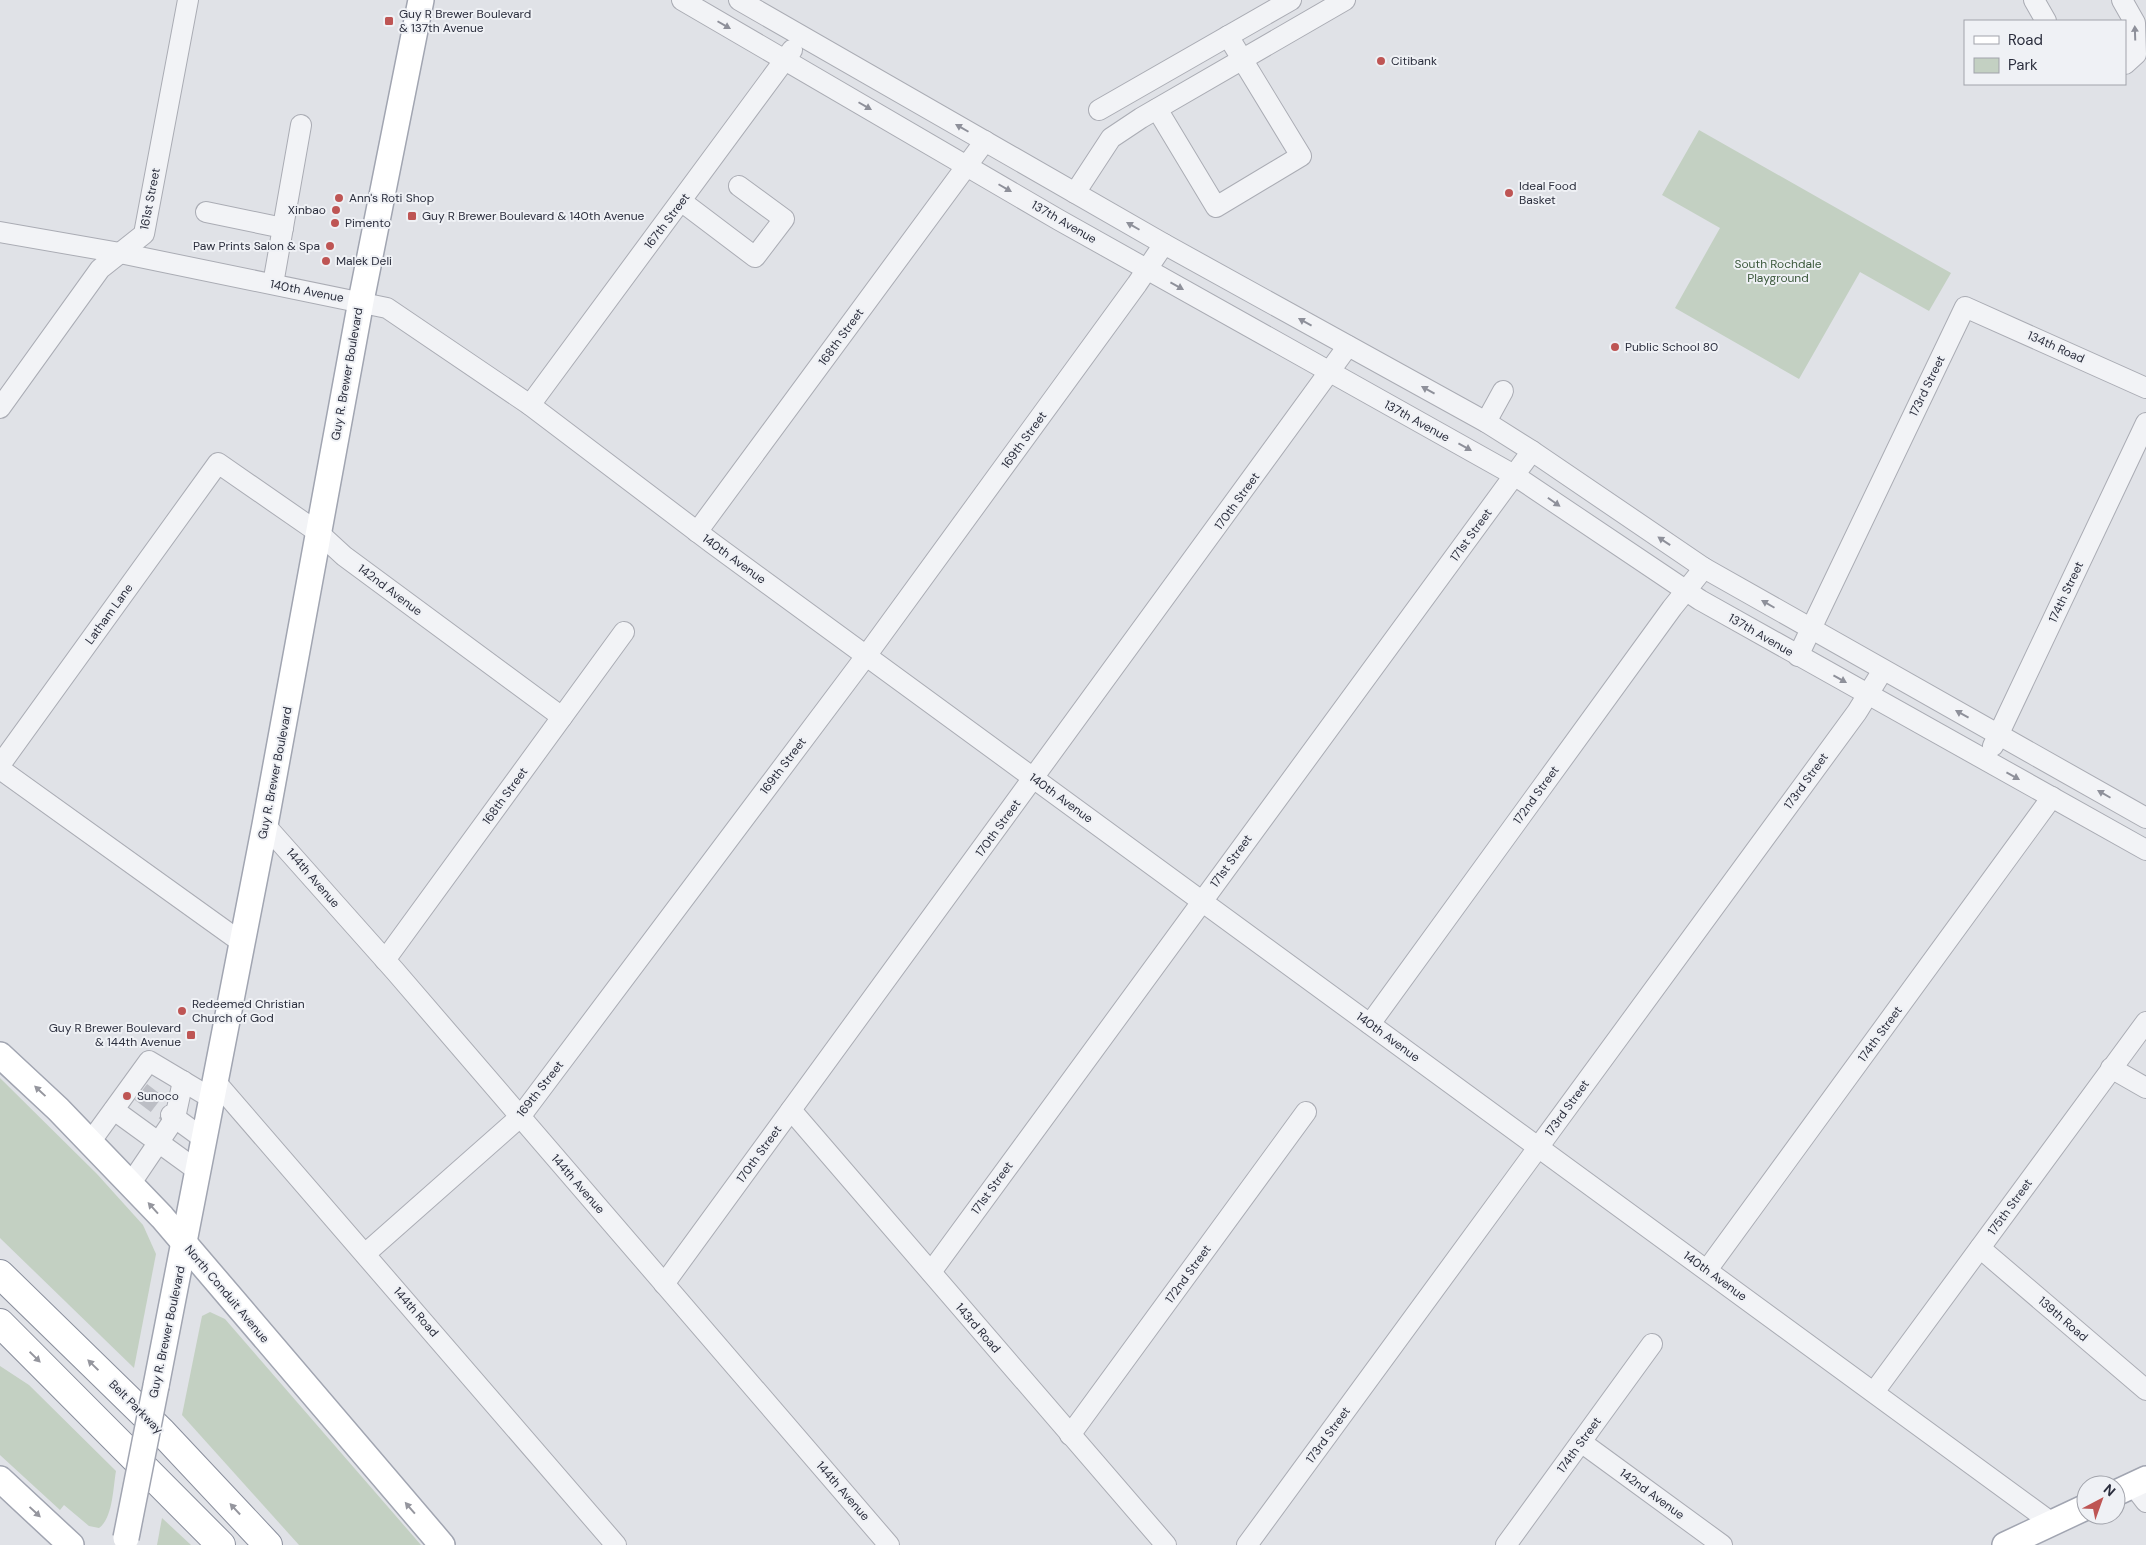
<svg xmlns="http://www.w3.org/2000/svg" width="2146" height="1545" font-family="'DM Sans',sans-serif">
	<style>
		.green { fill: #c3d0c2 }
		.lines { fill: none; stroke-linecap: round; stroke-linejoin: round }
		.minor-tunnel { stroke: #bcbec5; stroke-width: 20; stroke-dasharray: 20 10; stroke-linecap: butt }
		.minor-casing { stroke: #aaacb4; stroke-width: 22 }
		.major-casing { stroke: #a1a5b1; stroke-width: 28 }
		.highway-casing { stroke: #898e9c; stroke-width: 30 }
		.minor { stroke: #f2f3f6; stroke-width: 20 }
		.major { stroke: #fff; stroke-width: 25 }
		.highway { stroke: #fff; stroke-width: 28 }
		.major-bridge-casing { stroke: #a1a5b1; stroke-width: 28; stroke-linecap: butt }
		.major-bridge { stroke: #fff; stroke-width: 25 }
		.oneway { fill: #8e909a }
		.oneway2 { fill: #95969e }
		.poi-dot { fill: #be5554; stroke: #eff1f5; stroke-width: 2 }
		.labels { text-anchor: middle; stroke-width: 4; stroke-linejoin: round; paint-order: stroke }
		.poi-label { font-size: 12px; fill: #2b2e3d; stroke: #eff1f5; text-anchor: start }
		.street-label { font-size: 12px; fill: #2b2e3d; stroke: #eff1f5 }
		.park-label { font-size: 12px; fill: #3a573a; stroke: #eff1f5 }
	</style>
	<rect width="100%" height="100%" fill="#e0e2e7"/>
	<g class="green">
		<polygon points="1699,130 1951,273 1929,311 1860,272 1799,379 1675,308 1720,228 1662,195"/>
		<polygon points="0,1078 97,1174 143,1225 156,1254 134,1368 0,1238"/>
		<polygon points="210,1312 225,1319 421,1545 299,1545 182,1415 202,1316"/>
		<path d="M0 1366 29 1385 116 1471C113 1488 113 1518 99 1528L89 1526 64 1505 60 1510 0 1455Z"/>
		<polygon points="162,1518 191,1545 157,1545"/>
	</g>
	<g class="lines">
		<polyline class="minor-tunnel" points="141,1092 171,1115"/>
		<g class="minor-casing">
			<g id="minor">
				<polyline points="682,0 1059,220 1514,475 1700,600 2146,850"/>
				<polyline points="739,0 1164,244 1486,422 1532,451 1704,568 2146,818"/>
				<polyline points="2034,0 2046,21"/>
				<polyline points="2122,0 2135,23 2136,54 2125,64"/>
				<polyline points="1157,109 1216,207 1301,156 1228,36"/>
				<polyline points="1099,110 1291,0"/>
				<polyline points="1075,193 1111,138 1141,118 1345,0"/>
				<polyline points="681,201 755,257 784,219 739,186"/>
				<polyline points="206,212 283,228"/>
				<polyline points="0,232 120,253 387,308 530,405 712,543 2052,1523"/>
				<polyline points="273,284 301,125"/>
				<polyline points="530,405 792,50"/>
				<polyline points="0,408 100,269 144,234 188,0"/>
				<polyline points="1486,422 1503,391"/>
				<polyline points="697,532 985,141"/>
				<polyline points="1798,656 1965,307 2146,388"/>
				<polyline points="1993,746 2146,423"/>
				<polyline points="0,765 218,463 319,533 344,556 562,717"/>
				<polyline points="0,769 241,942"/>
				<polyline points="265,825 395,971 889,1545"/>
				<polyline points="385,960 624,632"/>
				<polyline points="1370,1024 1672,608 1704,568"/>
				<polyline points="2111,1068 2146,1088"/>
				<polyline points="214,1080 616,1545"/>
				<polyline points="114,1110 198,1171"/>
				<polyline points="791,1110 1166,1545"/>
				<polyline points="171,1115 204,1139"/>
				<polyline points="91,1141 149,1061 211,1098"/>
				<polyline points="131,1183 175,1118 183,1081"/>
				<polyline points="1980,1248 2146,1390"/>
				<polyline points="365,1254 520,1117 866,656 1137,284 1164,244"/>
				<polyline points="1707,1270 2052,797"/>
				<polyline points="931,1272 1532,451"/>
				<polyline points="664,1284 1348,346"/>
				<polyline points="1874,1392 2146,1022"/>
				<polyline points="1070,1435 1306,1112"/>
				<polyline points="1581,1442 1722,1545"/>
				<polyline points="2133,1485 2146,1502"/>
				<polyline points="1247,1545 1857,712 1883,670"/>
				<polyline points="1506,1545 1652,1344"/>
			</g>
		</g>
		<g class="major-casing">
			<g id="major">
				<polyline points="0,1055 58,1109 162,1217 442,1545"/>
				<polyline points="156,1386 265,825 361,301 421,0"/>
				<polyline points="0,1479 71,1545"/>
				<polyline points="2116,1493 2146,1479"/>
				<polyline points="2005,1545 2086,1507"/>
			</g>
		</g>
		<g class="highway-casing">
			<g id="highway">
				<polyline points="0,1274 162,1432 268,1545"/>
				<polyline points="0,1323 221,1545"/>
			</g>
		</g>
		<use href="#minor" class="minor"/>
		<use href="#major" class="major"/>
		<use href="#highway" class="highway"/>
		<g class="major-bridge-casing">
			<polyline id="major-bridge" points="126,1538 156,1386"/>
		</g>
		<use href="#major-bridge" class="major-bridge"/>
	</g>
	<defs><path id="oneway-solid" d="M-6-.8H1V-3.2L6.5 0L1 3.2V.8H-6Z" transform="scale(1.25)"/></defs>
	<g class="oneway">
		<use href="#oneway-solid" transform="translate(724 25) rotate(30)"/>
		<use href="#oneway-solid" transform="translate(2135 33) rotate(-92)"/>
		<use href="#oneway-solid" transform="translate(865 106) rotate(30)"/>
		<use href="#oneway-solid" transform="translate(962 128) rotate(-150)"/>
		<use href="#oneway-solid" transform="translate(1005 188) rotate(30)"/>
		<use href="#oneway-solid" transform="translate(1133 226) rotate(-150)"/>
		<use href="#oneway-solid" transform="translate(1177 286) rotate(29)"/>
		<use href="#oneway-solid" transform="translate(1305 322) rotate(-151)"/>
		<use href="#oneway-solid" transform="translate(1428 390) rotate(-151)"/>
		<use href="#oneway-solid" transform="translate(1465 447) rotate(29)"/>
		<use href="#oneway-solid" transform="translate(1554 502) rotate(35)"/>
		<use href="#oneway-solid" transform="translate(1664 541) rotate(-146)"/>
		<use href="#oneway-solid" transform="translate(1768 604) rotate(-150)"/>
		<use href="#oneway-solid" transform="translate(1840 679) rotate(29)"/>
		<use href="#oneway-solid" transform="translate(1962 714) rotate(-151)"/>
		<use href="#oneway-solid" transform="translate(2013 776) rotate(29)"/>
		<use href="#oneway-solid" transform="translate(2104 794) rotate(-150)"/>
	</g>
	<g class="oneway2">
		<use href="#oneway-solid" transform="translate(40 1091) rotate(-137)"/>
		<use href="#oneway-solid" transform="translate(153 1208) rotate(-132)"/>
		<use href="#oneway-solid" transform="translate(35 1357) rotate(44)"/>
		<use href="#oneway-solid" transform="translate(93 1365) rotate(-136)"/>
		<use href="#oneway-solid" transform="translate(410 1508) rotate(-131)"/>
		<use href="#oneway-solid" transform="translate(235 1509) rotate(-133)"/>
		<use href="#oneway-solid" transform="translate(35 1512) rotate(43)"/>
	</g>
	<g class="poi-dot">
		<rect x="384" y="16" width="10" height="10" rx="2.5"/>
		<circle cx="1381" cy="61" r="5"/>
		<circle cx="1509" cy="193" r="5"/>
		<circle cx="339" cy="198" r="5"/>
		<circle cx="336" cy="210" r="5"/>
		<rect x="407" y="211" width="10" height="10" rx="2.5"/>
		<circle cx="335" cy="223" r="5"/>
		<circle cx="330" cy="246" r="5"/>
		<circle cx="326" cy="261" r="5"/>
		<circle cx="1615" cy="347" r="5"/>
		<circle cx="182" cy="1011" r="5"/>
		<rect x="186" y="1030" width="10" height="10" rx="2.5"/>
		<circle cx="127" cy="1096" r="5"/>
	</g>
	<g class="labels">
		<g class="poi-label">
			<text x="399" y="18">Guy R Brewer Boulevard<tspan x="399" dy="14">&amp; 137th Avenue</tspan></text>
			<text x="1391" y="65">Citibank</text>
			<text x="1519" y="190">Ideal Food<tspan x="1519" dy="14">Basket</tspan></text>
			<text x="349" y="202">Ann's Roti Shop</text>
			<text x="326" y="214" text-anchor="end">Xinbao</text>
			<text x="422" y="220">Guy R Brewer Boulevard &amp; 140th Avenue</text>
			<text x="345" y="227">Pimento</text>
			<text x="320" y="250" text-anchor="end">Paw Prints Salon &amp; Spa</text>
			<text x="336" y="265">Malek Deli</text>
			<text x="1625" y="351">Public School 80</text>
			<text x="192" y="1008">Redeemed Christian<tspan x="192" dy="14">Church of God</tspan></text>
			<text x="181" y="1032" text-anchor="end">Guy R Brewer Boulevard<tspan x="181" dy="14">&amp; 144th Avenue</tspan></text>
			<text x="137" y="1100">Sunoco</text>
		</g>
		<g class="street-label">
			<text transform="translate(150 199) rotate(-79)" y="4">161st Street</text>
			<text transform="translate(667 221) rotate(-53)" y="4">167th Street</text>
			<text transform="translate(1064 222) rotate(30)" y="4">137th Avenue</text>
			<text transform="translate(307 291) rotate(11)" y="4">140th Avenue</text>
			<text transform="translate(841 337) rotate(-54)" y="4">168th Street</text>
			<text transform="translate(2056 347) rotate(24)" y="4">134th Road</text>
			<text transform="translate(347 374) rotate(-80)" y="4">Guy R. Brewer Boulevard</text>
			<text transform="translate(1927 386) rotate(-64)" y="4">173rd Street</text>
			<text transform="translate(1417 421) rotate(29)" y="4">137th Avenue</text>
			<text transform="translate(1024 440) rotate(-54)" y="4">169th Street</text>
			<text transform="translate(1237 501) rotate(-54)" y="4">170th Street</text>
			<text transform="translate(1471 535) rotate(-54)" y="4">171st Street</text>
			<text transform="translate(734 559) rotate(36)" y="4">140th Avenue</text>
			<text transform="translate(390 590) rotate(37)" y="4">142nd Avenue</text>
			<text transform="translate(2066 592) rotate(-65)" y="4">174th Street</text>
			<text transform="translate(109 614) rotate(-54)" y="4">Latham Lane</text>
			<text transform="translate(1761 635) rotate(30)" y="4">137th Avenue</text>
			<text transform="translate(783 766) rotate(-53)" y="4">169th Street</text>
			<text transform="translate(275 773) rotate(-79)" y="4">Guy R. Brewer Boulevard</text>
			<text transform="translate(1806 781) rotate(-54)" y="4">173rd Street</text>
			<text transform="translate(1536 795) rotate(-54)" y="4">172nd Street</text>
			<text transform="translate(505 796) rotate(-54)" y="4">168th Street</text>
			<text transform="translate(1061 798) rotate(36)" y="4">140th Avenue</text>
			<text transform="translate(998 828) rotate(-54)" y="4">170th Street</text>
			<text transform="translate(1231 861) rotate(-54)" y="4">171st Street</text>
			<text transform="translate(313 878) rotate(49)" y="4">144th Avenue</text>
			<text transform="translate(1880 1034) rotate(-54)" y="4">174th Street</text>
			<text transform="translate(1388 1037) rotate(36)" y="4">140th Avenue</text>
			<text transform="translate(540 1089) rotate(-52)" y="4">169th Street</text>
			<text transform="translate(1567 1108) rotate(-54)" y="4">173rd Street</text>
			<text transform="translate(759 1154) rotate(-54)" y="4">170th Street</text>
			<text transform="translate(578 1184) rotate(49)" y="4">144th Avenue</text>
			<text transform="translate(992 1188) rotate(-54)" y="4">171st Street</text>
			<text transform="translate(2010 1207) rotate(-54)" y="4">175th Street</text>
			<text transform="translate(1188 1274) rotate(-54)" y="4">172nd Street</text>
			<text transform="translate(1715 1276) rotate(36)" y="4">140th Avenue</text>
			<text transform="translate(227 1294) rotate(50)" y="4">North Conduit Avenue</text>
			<text transform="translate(416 1312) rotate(49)" y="4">144th Road</text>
			<text transform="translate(2063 1319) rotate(41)" y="4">139th Road</text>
			<text transform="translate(978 1328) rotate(49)" y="4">143rd Road</text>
			<text transform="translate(167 1332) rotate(-78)" y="4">Guy R. Brewer Boulevard</text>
			<text transform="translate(136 1407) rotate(45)" y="4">Belt Parkway</text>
			<text transform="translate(1328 1435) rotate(-54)" y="4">173rd Street</text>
			<text transform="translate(1579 1445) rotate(-54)" y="4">174th Street</text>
			<text transform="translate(843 1491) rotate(49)" y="4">144th Avenue</text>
			<text transform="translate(1652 1494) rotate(36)" y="4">142nd Avenue</text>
		</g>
		<g class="park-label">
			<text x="1778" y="268">South Rochdale<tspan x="1778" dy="14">Playground</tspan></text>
		</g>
	</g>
	<rect x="1964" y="20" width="162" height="65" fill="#eff1f5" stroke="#a1a3ab"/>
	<rect x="1974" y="36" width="25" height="8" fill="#ffffff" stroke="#a1a3ab"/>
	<text x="2008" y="45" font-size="15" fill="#2b2e3d">Road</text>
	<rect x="1974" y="58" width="25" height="15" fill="#c3d0c2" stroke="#a1a3ab"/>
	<text x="2008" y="70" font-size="15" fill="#2b2e3d">Park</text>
	<g transform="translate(2101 1500) rotate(41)"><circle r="24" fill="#eff1f5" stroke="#a1a3ab"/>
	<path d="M0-4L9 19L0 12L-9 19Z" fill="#be5554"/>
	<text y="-8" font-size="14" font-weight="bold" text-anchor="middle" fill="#2b2e3d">N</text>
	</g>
</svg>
